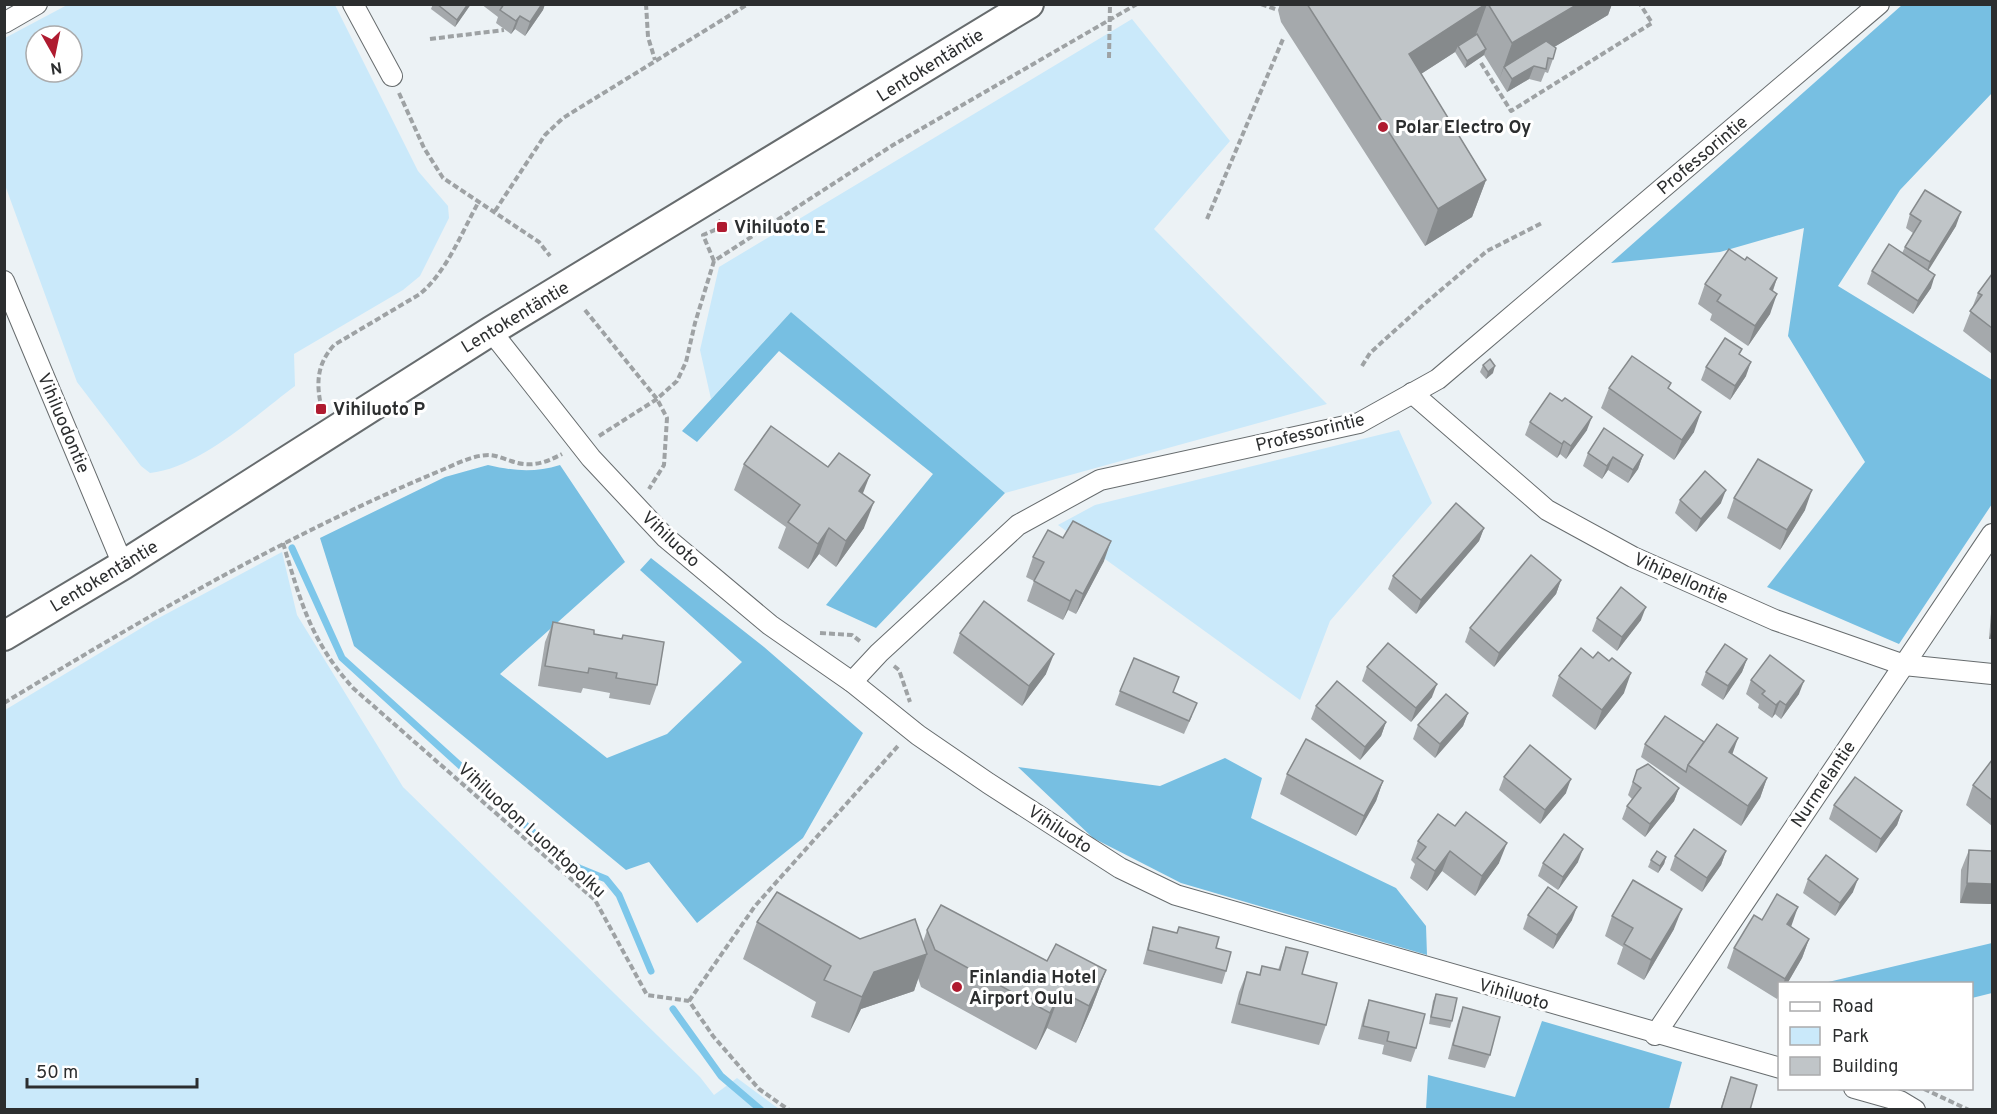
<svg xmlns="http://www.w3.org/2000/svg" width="1997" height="1114" font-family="Overpass,sans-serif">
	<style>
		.green { fill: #cae9fa; fill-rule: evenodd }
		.forest { fill: #77bfe2 }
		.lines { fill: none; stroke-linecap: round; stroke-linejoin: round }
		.stream { stroke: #7ec7ea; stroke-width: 7 }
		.minor-casing { stroke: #676c6e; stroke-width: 22 }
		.secondary-casing { stroke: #676c6e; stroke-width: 32 }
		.path { stroke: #9ea2a4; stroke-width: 4; stroke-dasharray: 6 3; stroke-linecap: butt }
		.minor { stroke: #fff; stroke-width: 20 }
		.secondary { stroke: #fff; stroke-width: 28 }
		.wall { fill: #a5a9ac }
		.shaded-wall { fill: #868a8c }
		.building { fill: #c0c5c8; stroke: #868a8c; stroke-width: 1.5 }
		.poi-dot { fill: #af1b30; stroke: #fff; stroke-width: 2 }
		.labels { text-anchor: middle; stroke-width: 6; stroke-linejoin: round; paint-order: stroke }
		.street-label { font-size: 18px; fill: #2c2e2f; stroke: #fff }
		.poi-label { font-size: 18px; font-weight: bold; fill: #2c2e2f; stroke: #fff; text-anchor: start }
	</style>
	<rect width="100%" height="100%" fill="#ecf2f5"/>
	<g class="green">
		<path d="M69 4 335 5 418 171 448 206 449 218 420 276 403 290 294 354 295 386C256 415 200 468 150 473L141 466 77 382 5 185V38ZM36 36H72V72H36Z"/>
		<polygon points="1132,19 1230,141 1154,229 1327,404 1005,493 791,312 711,399 700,350 719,267"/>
		<polygon points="1399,430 1432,503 1330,621 1300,700 1058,525 1095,505"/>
		<polygon points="282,552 297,615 403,787 700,1077 714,1095 737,1078 779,1109 5,1109 5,710 153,621"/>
	</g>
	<g class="forest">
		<polygon points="1902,5 1992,5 1992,93 1900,190 1838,286 1992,380 1992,504 1899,644 1767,587 1865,462 1788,336 1804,228 1720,252 1611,263"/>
		<polygon points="791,312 1005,493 876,628 826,605 933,474 779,351 697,442 682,431"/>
		<path d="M488 465C514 471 534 473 560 465L625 562 500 674 607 758 667 734 742 662 640 570 651 558 764 647 863 733 803 838 697 923 649 862 626 870 354 646 320 538 445 477Z"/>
		<polygon points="1225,758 1262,778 1251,818 1396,888 1426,926 1427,955 1181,883 1093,838 1018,767 1160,786"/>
		<polygon points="1992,943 1992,993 1972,998 1972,984 1824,983"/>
		<polygon points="1542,1021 1682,1062 1669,1109 1426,1109 1428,1075 1515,1097"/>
	</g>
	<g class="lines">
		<g class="stream">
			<polyline points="292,548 342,658 555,852 579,868 606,879 619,895 651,971"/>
			<polyline points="673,1009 721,1076 761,1110"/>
		</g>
		<g class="minor-casing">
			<g id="minor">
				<polyline points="353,4 392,76"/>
				<polyline points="4,23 37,4"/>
				<polyline points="4,281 123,565"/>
				<polyline points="491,331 591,458 665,537 770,625 852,682 918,735 988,783 1120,868 1176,895 1780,1068"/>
				<polyline points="1412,393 1547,510 1633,557 1775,620 1904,665 1992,674"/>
				<polyline points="852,682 879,653 1018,525 1100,480 1359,423 1438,379 1879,4"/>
				<polyline points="1655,1035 1992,534"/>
				<polyline points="1854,1088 1900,1101 1915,1110"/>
			</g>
		</g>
		<g class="secondary-casing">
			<polyline id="secondary" points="4,636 123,565 491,331 1029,4"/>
		</g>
		<g class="path">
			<polyline points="646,4 648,37 655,60"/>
			<polyline points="1261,4 1278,10"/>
			<polyline points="430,39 504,30"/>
			<polyline points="1109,58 1110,4"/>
			<polyline points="1481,63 1511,111 1652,23 1640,4"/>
			<polyline points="399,93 424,148 443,178 539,242 550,256"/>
			<polyline points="495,211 545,135 563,118 748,4"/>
			<polyline points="1207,219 1283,39"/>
			<polyline points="714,261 703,235 722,227 718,220"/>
			<polyline points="585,310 657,399 667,418 664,465 649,489"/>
			<polyline points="1362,366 1370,353 1422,306 1487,251 1542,223"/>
			<path d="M322 410C316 385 316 365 334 345L420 294C447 271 461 234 478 203"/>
			<polyline points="599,436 657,399 677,381 686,362 695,323 714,261 893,145 1137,4"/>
			<path d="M283 543C301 602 310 640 353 688L595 900 647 995 689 1001 713 1036 759 1089 789 1110"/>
			<polyline points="820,633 852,635 861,642"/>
			<polyline points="894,666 899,670 910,702"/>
			<path d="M4 703C146 617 288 534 442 470 456 464 473 455 489 455 496 455 504 459 511 461 531 468 545 463 562 454"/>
			<polyline points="689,1001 755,906 898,746"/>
			<polyline points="1924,1089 1969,1110"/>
		</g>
		<use href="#minor" class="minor"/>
		<use href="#secondary" class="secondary"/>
	</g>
	<g class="wall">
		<polygon points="433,4 471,4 455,27 431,9"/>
		<polygon points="481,4 545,4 543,10 525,36 515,29 511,34 496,23 498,17"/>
		<polygon points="1280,4 1612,4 1608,15 1554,47 1553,59 1548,73 1545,72 1541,82 1529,79 1507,92 1484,55 1465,68 1455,52 1421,74 1486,180 1472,217 1425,246 1281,22 1278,10"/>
		<polygon points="1910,214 1956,226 1928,270 1931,288 1913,314 1867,284 1872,271 1902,253 1905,247 1913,233 1906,228"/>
		<polygon points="1745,260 1777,278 1773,291 1770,314 1748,346 1710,320 1712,314 1698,304 1705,284"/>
		<polygon points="1992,274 1992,354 1963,331 1978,293"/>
		<polygon points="1740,355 1746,376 1730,400 1701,380 1706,367"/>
		<polygon points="1483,365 1493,373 1486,379 1480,372"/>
		<polygon points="1609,388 1694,432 1674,460 1601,408"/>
		<polygon points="1530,422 1587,430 1566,459 1560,454 1557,458 1525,435"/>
		<polygon points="1588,453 1643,455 1638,469 1628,483 1608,470 1602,479 1583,466"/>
		<polygon points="744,464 863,494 864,528 836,567 819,554 808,569 778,548 786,527 734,490"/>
		<polygon points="1734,498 1805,510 1780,550 1727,518"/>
		<polygon points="1680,500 1721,503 1696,532 1675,513"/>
		<polygon points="1484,528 1479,541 1416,614 1388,589 1393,576"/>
		<polygon points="1033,557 1104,561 1076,614 1068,610 1063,620 1027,601 1034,581 1026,577"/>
		<polygon points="1561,580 1556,594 1494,667 1465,642 1470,628"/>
		<polygon points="1992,600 1992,639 1989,639"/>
		<polygon points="1597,618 1641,620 1617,651 1592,631"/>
		<polygon points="553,622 594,634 621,639 623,635 657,685 650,705 609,698 610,693 583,688 581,693 538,686 545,642"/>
		<polygon points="960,633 1046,674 1022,706 953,653"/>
		<polygon points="1747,659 1742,672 1723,700 1701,685 1706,672"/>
		<polygon points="1367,667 1432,697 1411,722 1362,681"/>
		<polygon points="1559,676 1624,693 1595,730 1552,696"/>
		<polygon points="1751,680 1799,694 1781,719 1775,714 1772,718 1758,708 1759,704 1746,694"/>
		<polygon points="1120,691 1173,693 1192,716 1184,734 1115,705"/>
		<polygon points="1316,706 1386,722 1381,736 1360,760 1311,719"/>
		<polygon points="1468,713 1463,726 1435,758 1413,739 1418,725"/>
		<polygon points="1704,742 1732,754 1767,778 1760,798 1741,826 1641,757 1645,744"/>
		<polygon points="1992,760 1992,826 1966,805 1973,785"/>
		<polygon points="1637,770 1679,788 1674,801 1645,837 1622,819 1627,806 1632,799 1628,795"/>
		<polygon points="1287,774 1383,781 1376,801 1356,836 1280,794"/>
		<polygon points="1504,777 1566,793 1540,824 1499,790"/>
		<polygon points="1834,805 1902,811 1897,825 1876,853 1829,819"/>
		<polygon points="1455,826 1499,863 1475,896 1442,871 1427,891 1410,878 1415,864 1411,860 1418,841"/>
		<polygon points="1969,850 1992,904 1960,903 1961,870"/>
		<polygon points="1726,851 1721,865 1702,892 1670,870 1675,856"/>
		<polygon points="1666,857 1664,864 1658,873 1648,867 1651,860"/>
		<polygon points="1578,862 1558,890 1538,876 1543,863"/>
		<polygon points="1808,879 1853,892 1835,916 1803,893"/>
		<polygon points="1528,915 1572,920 1553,949 1523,929"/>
		<polygon points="1612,916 1674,929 1644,980 1617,964 1623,947 1605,936"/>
		<polygon points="1762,920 1790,927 1809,939 1802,958 1787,984 1779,984 1779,995 1777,999 1727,968 1734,948"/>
		<polygon points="757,922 860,939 923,942 927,930 1047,961 1106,970 1092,1007 1076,1043 1047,1028 1036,1050 921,987 918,978 914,991 861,1009 849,1033 811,1017 816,1002 743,959"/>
		<polygon points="1153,927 1216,948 1226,971 1222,984 1143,964 1149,941"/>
		<polygon points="1286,947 1302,974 1326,1025 1319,1045 1231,1023 1239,992 1247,972 1259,975 1262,966 1278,970"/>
		<polygon points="1436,994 1452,1021 1450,1028 1429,1024 1433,1001"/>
		<polygon points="1369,1000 1416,1048 1411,1062 1382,1054 1384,1045 1358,1039 1364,1014"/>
		<polygon points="1463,1007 1490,1055 1485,1068 1448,1059 1458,1021"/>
		<polygon points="1731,1077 1750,1110 1720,1110"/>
	</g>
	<g class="shaded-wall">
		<polygon points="468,4 471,4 455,27 457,20"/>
		<polygon points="542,4 545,4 543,10 525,36 530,22"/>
		<polygon points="1486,4 1487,4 1474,40 1458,46 1455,52 1396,90 1409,54"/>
		<polygon points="1578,4 1612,4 1608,15 1509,74 1504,67 1499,80 1512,43"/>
		<polygon points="520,16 515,29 511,34 516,21"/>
		<polygon points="1486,49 1484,55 1465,68 1467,61"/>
		<polygon points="1534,66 1529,79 1507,92 1512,79"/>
		<polygon points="1486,180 1472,217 1425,246 1438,209"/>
		<polygon points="1961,212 1956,226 1925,276 1930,262"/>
		<polygon points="1935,275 1931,288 1913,314 1918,301"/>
		<polygon points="1777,278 1770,298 1770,289"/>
		<polygon points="1777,294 1770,314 1748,346 1755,326"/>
		<polygon points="1751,362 1746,376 1730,400 1735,386"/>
		<polygon points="1495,366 1493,373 1486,379 1488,372"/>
		<polygon points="1701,412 1694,432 1674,460 1682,440"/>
		<polygon points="1592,417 1587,430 1566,459 1571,446"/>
		<polygon points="1564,441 1560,454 1557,458 1562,444"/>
		<polygon points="1643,455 1638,469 1628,483 1633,470"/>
		<polygon points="1613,457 1608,470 1602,479 1607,466"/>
		<polygon points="870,475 860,501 859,491"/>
		<polygon points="1726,490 1721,503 1696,532 1701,519"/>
		<polygon points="1812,490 1805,510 1780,550 1787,530"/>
		<polygon points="874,502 864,528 836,567 846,541"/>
		<polygon points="829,528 819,554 808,569 818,544"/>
		<polygon points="1484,528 1479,541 1416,614 1421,600"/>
		<polygon points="1111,541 1104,561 1076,614 1083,594"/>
		<polygon points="1561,580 1556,594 1494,667 1499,653"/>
		<polygon points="1076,590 1068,610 1063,620 1070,601"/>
		<polygon points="1646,607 1641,620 1617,651 1622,637"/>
		<polygon points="1992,629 1992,639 1989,639"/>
		<polygon points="1054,654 1046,674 1022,706 1029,686"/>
		<polygon points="1747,659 1742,672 1723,700 1728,686"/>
		<polygon points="1631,673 1624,693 1595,730 1602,710"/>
		<polygon points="1804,681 1799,694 1781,719 1786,705"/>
		<polygon points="1437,684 1432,697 1411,722 1416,708"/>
		<polygon points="1780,701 1775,714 1772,718 1776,705"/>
		<polygon points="1468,713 1463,726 1435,758 1440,744"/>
		<polygon points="1386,722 1381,736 1360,760 1365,747"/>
		<polygon points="1738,738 1731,758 1729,752"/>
		<polygon points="1767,778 1760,798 1741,826 1748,806"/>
		<polygon points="1571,779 1566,793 1540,824 1545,810"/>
		<polygon points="1383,781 1376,801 1356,836 1364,816"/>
		<polygon points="1679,788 1674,801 1645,837 1650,824"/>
		<polygon points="1902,811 1897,825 1876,853 1881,839"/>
		<polygon points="1507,843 1499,863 1475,896 1482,876"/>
		<polygon points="1583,849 1578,862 1558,890 1563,877"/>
		<polygon points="1450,851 1442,871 1427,891 1435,871"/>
		<polygon points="1726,851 1721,865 1702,892 1707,878"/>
		<polygon points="1666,857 1664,864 1658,873 1660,866"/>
		<polygon points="1858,879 1853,892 1835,916 1840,903"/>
		<polygon points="1967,883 1992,884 1992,904 1960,903"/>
		<polygon points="1577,907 1572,920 1553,949 1557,935"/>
		<polygon points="1798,907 1791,927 1787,924"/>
		<polygon points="1682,909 1674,929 1644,980 1651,960"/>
		<polygon points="1809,939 1802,958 1787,984 1783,984 1785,979"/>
		<polygon points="927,954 914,991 861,1009 849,1033 862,997 874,972"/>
		<polygon points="1106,970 1092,1007 1076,1043 1089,1006"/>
		<polygon points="1061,991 1047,1028 1036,1050 1050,1013"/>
	</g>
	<g class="building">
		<polygon points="437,4 468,4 457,20"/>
		<polygon points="504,4 542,4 530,22 520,16 516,21 500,10"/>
		<polygon points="1307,4 1486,4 1409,54 1486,180 1438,209"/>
		<polygon points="1488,4 1578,4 1512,43"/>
		<polygon points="1477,34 1486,49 1467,61 1458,46"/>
		<polygon points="1546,41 1556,48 1553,59 1548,58 1546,69 1534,66 1512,79 1504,67"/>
		<polygon points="1925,190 1961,212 1930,262 1905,247 1921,221 1910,214"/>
		<polygon points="1889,244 1935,275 1918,301 1872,271"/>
		<polygon points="1729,249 1745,260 1747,257 1777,278 1770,289 1777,294 1755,326 1717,301 1721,295 1705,284"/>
		<polygon points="1992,274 1992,328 1970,311 1982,295 1978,293"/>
		<polygon points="1725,338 1742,349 1739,354 1751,362 1735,386 1706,367"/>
		<polygon points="1632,356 1671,383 1668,388 1701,412 1682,440 1609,388"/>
		<polygon points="1490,359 1495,366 1488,372 1483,365"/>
		<polygon points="1550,393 1562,401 1565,398 1592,417 1571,446 1564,441 1562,444 1530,422"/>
		<polygon points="771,426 828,467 839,453 870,475 859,491 874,502 846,541 829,528 818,544 788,522 800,505 744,464"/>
		<polygon points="1604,428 1643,455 1633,470 1613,457 1607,466 1588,453"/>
		<polygon points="1758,459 1812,490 1787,530 1734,498"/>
		<polygon points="1705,471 1726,490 1701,519 1680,500"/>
		<polygon points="1456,503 1484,528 1421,600 1393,576"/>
		<polygon points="1073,521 1111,541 1083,594 1076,590 1070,601 1034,581 1044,562 1033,557 1048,530 1063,538"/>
		<polygon points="1531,555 1561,580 1499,653 1470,628"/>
		<polygon points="1621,587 1646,607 1622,637 1597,618"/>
		<polygon points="984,601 1054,654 1029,686 960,633"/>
		<polygon points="553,622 594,630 594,634 622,639 623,635 664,642 657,685 616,678 617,673 589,668 588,673 545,666"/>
		<polygon points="1388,643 1437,684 1416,708 1367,667"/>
		<polygon points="1725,644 1747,659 1728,686 1706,672"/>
		<polygon points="1581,648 1593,658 1598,652 1609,661 1612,658 1631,673 1602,710 1559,676"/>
		<polygon points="1770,655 1804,681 1786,705 1780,701 1776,705 1762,694 1765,691 1751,680"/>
		<polygon points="1134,658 1179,677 1173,692 1197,703 1189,721 1120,691"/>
		<polygon points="1337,681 1386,722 1365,747 1316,706"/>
		<polygon points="1446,694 1468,713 1440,744 1418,725"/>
		<polygon points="1665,716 1704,742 1688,765 1686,772 1645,744"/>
		<polygon points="1717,724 1738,738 1729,752 1767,778 1748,806 1688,765"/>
		<polygon points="1306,739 1383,781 1364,816 1287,774"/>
		<polygon points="1530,745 1571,779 1545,810 1504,777"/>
		<polygon points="1992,760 1992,800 1973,785"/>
		<polygon points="1648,764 1679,788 1650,824 1627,806 1641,788 1633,782 1637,770"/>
		<polygon points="1855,777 1902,811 1881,839 1834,805"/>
		<polygon points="1466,812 1507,843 1482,876 1450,851 1435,871 1417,858 1426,847 1418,841 1438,814 1455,826"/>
		<polygon points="1694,829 1726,851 1707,878 1675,856"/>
		<polygon points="1564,834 1583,849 1563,877 1543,863"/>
		<polygon points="1969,850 1992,851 1992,884 1967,883"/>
		<polygon points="1657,851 1666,857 1660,866 1651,860"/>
		<polygon points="1826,855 1858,879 1840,903 1808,879"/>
		<polygon points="1633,880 1682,909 1651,960 1624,944 1633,928 1612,916"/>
		<polygon points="1548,887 1577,907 1557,935 1528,915"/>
		<polygon points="777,892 860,939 915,919 927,954 874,972 862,997 824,980 831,966 757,922"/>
		<polygon points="1777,894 1798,907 1787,924 1809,939 1785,979 1734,948 1754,915 1762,920"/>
		<polygon points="941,905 1047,961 1056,944 1106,970 1089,1006 1061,991 1050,1013 935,950 927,930"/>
		<polygon points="1153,927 1177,933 1179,927 1219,937 1216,948 1231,952 1226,971 1148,950"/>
		<polygon points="1286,947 1308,952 1302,974 1337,983 1326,1025 1239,1004 1247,972 1260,975 1262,966 1280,970"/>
		<polygon points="1436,994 1457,998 1452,1021 1431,1017"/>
		<polygon points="1369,1000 1425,1014 1416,1048 1387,1041 1389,1032 1363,1026"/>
		<polygon points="1463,1007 1500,1017 1490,1055 1453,1045"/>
		<polygon points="1731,1077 1757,1085 1750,1110 1721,1110"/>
	</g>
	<g class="poi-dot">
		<circle cx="1383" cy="127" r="6"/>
		<rect x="716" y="221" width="12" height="12" rx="3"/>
		<rect x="315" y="403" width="12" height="12" rx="3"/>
		<circle cx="957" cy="987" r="6"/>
	</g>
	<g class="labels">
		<g class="street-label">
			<text transform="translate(930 65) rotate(-32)" y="6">Lentokentäntie</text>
			<text transform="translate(1702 155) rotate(-40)" y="6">Professorintie</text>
			<text transform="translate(515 317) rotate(-31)" y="6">Lentokentäntie</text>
			<text transform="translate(64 423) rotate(67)" y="6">Vihiluodontie</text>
			<text transform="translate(1310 432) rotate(-14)" y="6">Professorintie</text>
			<text transform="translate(671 539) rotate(43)" y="6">Vihiluoto</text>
			<text transform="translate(104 576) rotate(-31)" y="6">Lentokentäntie</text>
			<text transform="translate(1681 578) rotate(24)" y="6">Vihipellontie</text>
			<text transform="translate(1823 784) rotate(-56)" y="6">Nurmelantie</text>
			<text transform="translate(1060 829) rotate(33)" y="6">Vihiluoto</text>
			<text transform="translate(532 830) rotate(42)" y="6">Vihiluodon Luontopolku</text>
			<text transform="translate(1514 994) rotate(16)" y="6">Vihiluoto</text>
		</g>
		<g class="poi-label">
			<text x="1395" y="133">Polar Electro Oy</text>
			<text x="734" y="233">Vihiluoto E</text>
			<text x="333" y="415">Vihiluoto P</text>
			<text x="969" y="983">Finlandia Hotel<tspan x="969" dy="21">Airport Oulu</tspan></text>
		</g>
	</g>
	<rect width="1997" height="1114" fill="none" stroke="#2c2e2f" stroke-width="12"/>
	<rect x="1778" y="982" width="195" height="108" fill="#ffffff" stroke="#ababac" stroke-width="1.5"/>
	<rect x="1790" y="1002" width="30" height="9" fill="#ffffff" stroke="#ababac" stroke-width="1.5"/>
	<text x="1832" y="1012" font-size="18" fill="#2c2e2f">Road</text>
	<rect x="1790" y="1027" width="30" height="18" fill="#cae9fa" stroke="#ababac" stroke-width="1.5"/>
	<text x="1832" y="1042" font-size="18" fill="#2c2e2f">Park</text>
	<rect x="1790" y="1057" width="30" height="18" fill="#c0c5c8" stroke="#ababac" stroke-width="1.5"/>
	<text x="1832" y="1072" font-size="18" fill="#2c2e2f">Building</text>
	<g transform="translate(54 54) rotate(171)"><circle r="28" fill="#ffffff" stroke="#ababac" stroke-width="1.5"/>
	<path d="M0-4.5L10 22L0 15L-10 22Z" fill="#af1b30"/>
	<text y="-9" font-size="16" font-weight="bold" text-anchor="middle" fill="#2c2e2f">N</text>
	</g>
	<path d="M27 1078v9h170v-9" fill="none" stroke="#2c2e2f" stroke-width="3"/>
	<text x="36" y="1078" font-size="18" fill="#2c2e2f" stroke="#ffffff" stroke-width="4.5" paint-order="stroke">50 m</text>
</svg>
